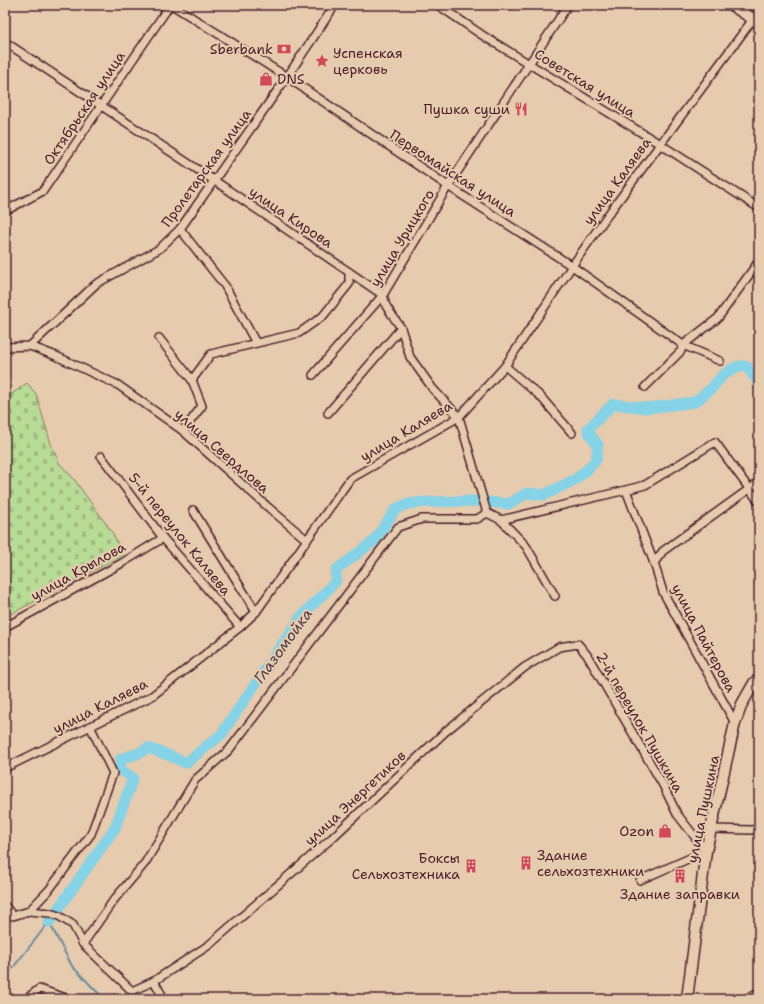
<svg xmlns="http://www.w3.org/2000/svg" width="764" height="1004" font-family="'Shantell Sans',sans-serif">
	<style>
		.cemetery { fill: url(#cemetery-stones); stroke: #817d60 }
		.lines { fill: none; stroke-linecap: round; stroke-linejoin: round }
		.stream { stroke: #6e8a9b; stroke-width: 2 }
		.river { stroke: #86d2e6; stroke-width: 11 }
		.minor-casing { stroke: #4a1f2b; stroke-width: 10 }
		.secondary-casing { stroke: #4a1f2b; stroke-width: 13 }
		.minor { stroke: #e6cbae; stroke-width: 7 }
		.secondary { stroke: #e6cbae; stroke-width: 10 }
		.labels { text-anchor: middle; stroke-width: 4; stroke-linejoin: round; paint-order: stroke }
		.poi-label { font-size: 14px; fill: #4a1f2b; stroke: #e6cbae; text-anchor: end }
		.street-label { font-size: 14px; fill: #4a1f2b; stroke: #e6cbae }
		.water-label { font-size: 15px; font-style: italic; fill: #533a47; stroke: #e6cbae }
	</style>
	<defs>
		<pattern id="cemetery-stones" width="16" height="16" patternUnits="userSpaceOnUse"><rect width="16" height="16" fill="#b8db95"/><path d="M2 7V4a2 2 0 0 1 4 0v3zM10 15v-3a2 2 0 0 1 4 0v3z" fill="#a0bc81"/></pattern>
	</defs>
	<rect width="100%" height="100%" fill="#e6cbae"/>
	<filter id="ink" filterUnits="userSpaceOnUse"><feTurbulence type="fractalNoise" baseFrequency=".025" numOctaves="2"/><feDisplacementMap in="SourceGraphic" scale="8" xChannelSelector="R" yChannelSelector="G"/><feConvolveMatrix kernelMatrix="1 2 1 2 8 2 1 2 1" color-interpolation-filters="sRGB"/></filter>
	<g filter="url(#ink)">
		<polygon class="cemetery" points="27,383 36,394 51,444 59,463 73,478 112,532 123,555 5,617 5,399"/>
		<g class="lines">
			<polyline class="stream" points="5,978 49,922 72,966 104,999"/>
			<polyline class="river" points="49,922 115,828 133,778 120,769 121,759 139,753 148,748 168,755 186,763 222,734 231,720 300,618 336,581 336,570 374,541 396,509 407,504 427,502 478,501 509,504 527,493 544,495 576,479 587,470 596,460 598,445 589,433 588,429 613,404 648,408 695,402 711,389 723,375 736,367 742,366 747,367 759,383"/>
			<g class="minor-casing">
				<g id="minor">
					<polyline points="172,5 287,77 448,186 572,266 683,345 720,361"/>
					<polyline points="438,5 482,35 660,144 759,208"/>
					<polyline points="5,42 215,181 383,295 386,306 401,328 410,357 433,389 459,417 487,513"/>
					<polyline points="5,211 43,191 170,5"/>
					<polyline points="180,229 225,286 256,343"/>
					<polyline points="159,338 192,380"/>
					<polyline points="30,346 96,284 159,249 180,229 287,77 335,5"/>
					<polyline points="5,347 30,346 56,356 118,385 183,431 269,508 307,540"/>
					<polyline points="505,366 540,396 572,433"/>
					<polyline points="313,375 383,295 448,186 568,5"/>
					<polyline points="645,387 681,351 683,345 718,318 759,261"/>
					<polyline points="328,413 401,328"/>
					<polyline points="183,431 202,406 192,380 211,354 299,333 323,316 349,284 349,272"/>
					<polyline points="101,456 163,538 240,627"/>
					<polyline points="626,490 654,563 663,592 735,723"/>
					<polyline points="193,510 256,612"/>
					<polyline points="501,520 526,546 555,596"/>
					<polyline points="654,563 663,551 759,482"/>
					<polyline points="5,627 122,563 163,538"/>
					<polyline points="5,768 152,696 240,627 256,612 350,479 459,417 505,366 572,266 607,216 759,11"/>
					<polyline points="711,829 752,830 759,828"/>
					<polyline points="5,906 13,916 29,911 49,890 91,834 113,773 90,726"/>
					<polyline points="29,911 50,913 59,916 73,925 83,944 132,991 154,981 209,945 332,838 446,731 525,667 559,647 578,644 587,655 663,785 677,814 706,851 640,880"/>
					<polyline points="83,944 113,901 145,863 195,780 229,750 398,527 422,519 477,519 487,513 501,520 626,490 645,485 715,442 759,502"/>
					<polyline points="154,981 164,999"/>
					<polyline points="26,999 39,989 69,999"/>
					<polyline points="745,999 759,992"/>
				</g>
			</g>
			<g class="secondary-casing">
				<g id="secondary">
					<polyline points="731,5 759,23"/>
					<polyline points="687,999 706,851 735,723 742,704 754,683 759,679"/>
				</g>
			</g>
			<use href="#minor" class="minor"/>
			<use href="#secondary" class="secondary"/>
		</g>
	</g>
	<defs>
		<g id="bank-bare" transform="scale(1.08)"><path d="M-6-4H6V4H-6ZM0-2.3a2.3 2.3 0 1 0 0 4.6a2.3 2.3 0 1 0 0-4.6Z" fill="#d1495b" stroke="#e6cbae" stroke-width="2.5" paint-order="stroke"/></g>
		<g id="sight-bare" transform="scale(1.08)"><path d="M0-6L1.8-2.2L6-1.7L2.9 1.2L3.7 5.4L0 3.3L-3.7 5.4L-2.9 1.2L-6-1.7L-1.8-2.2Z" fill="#d1495b" stroke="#e6cbae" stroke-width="2.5" paint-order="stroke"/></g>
		<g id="shop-bare" transform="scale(1.08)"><path d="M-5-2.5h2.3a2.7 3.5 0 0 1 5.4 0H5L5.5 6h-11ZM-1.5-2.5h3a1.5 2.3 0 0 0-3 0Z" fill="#d1495b" stroke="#e6cbae" stroke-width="2.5" paint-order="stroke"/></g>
		<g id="restaurant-bare" transform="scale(1.08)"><path d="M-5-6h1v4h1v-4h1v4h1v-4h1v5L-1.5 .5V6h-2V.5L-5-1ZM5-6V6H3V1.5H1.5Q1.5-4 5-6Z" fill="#d1495b" stroke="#e6cbae" stroke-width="2.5" paint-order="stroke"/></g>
		<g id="building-bare" transform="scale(1.08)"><path d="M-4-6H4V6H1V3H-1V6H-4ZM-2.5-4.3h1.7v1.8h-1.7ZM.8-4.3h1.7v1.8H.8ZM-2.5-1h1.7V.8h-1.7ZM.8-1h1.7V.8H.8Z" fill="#d1495b" stroke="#e6cbae" stroke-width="2.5" paint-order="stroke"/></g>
	</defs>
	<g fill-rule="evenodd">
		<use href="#bank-bare" x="284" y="49"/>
		<use href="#sight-bare" x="322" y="61"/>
		<use href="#shop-bare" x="266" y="79"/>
		<use href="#restaurant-bare" x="521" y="109"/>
		<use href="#shop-bare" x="665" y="831"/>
		<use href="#building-bare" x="526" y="863"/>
		<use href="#building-bare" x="471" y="866"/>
		<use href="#building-bare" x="680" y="876"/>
	</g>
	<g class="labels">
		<g class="poi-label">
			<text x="273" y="54">Sberbank</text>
			<text x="333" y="58" text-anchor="start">Успенская<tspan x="333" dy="16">церковь</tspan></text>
			<text x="277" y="84" text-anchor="start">DNS</text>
			<text x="510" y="114">Пушка суши</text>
			<text x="654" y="836">Ozon</text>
			<text x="537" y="860" text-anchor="start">Здание<tspan x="537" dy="16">сельхозтехники</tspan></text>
			<text x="460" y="863">Боксы<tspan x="460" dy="16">Сельхозтехника</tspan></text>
			<text x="680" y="899" text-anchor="middle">Здание заправки</text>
		</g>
		<g class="street-label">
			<text transform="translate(585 83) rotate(32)" y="5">Советская улица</text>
			<text transform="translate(84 108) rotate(-56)" y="5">Октябрьская улица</text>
			<text transform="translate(206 168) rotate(-54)" y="5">Пролетарская улица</text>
			<text transform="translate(453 173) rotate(33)" y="5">Первомайская улица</text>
			<text transform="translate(617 181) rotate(-54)" y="5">улица Каляева</text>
			<text transform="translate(291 217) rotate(34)" y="5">улица Кирова</text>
			<text transform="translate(402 238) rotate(-59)" y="5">улица Урицкого</text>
			<text transform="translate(406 431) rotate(-31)" y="5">улица Каляева</text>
			<text transform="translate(222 451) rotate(41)" y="5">улица Свердлова</text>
			<text transform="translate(180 534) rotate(51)" y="5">5-й переулок Каляева</text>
			<text transform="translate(78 571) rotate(-29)" y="5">улица Крылова</text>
			<text transform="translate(704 638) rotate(62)" y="5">улица Пайтерова</text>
			<text transform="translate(100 706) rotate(-27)" y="5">улица Каляева</text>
			<text transform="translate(640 722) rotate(60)" y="5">2-й переулок Пушкина</text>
			<text transform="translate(355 798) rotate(-43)" y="5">улица Энергетиков</text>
			<text transform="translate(703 809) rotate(-78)" y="5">улица Пушкина</text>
		</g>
		<g class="water-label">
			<text transform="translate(283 646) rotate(-54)" y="5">Глазомойка</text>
		</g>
	</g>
	<rect width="764" height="1004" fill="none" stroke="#e6cbae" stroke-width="20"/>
	<rect x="10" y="10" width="744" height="984" fill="none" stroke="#4a1f2b" stroke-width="1.5" filter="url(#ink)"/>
</svg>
